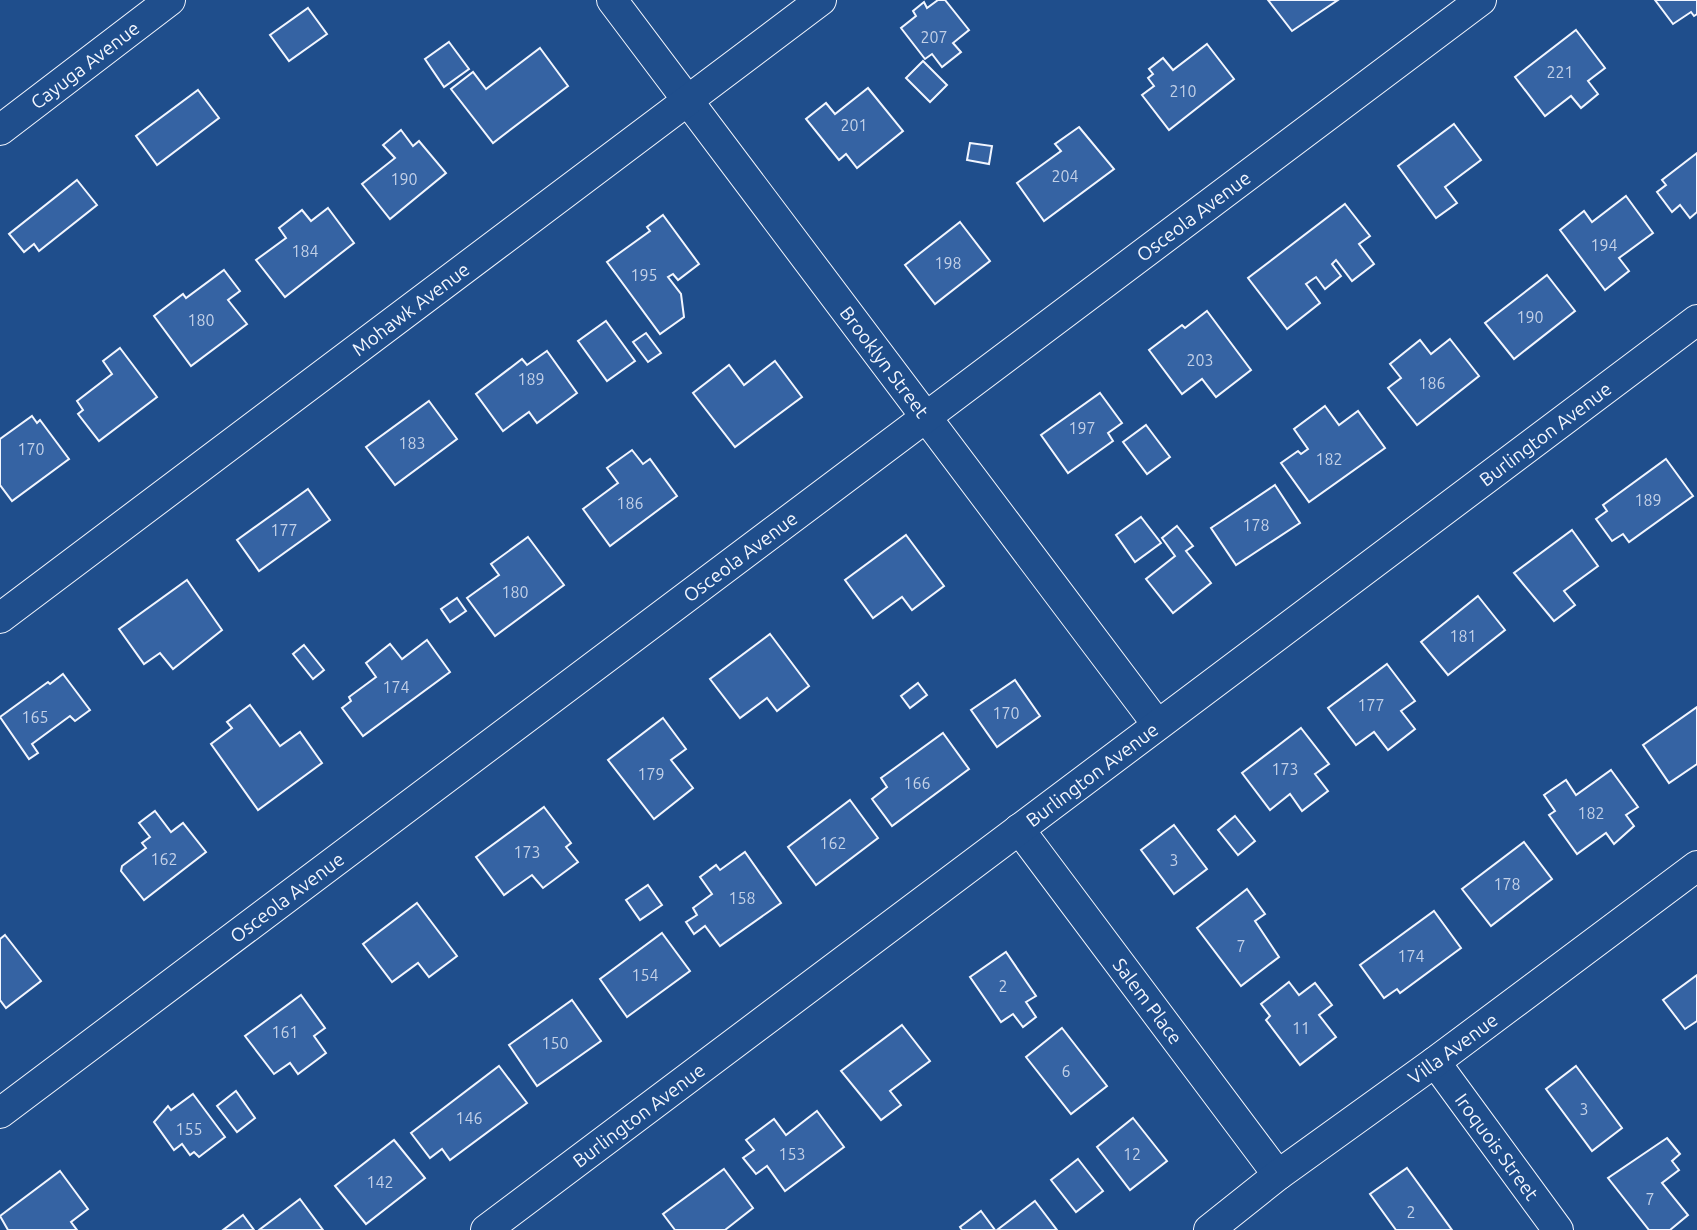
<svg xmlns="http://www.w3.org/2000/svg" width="1697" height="1230" font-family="Ubuntu,sans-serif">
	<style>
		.building { fill: #3563a3; stroke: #f2f6ff; stroke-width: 2 }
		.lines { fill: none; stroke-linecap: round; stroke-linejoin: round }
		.street-casing { stroke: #f2f6ff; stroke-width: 32 }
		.street { stroke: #1f4e8c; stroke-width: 30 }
		.labels { text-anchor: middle; stroke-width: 5; stroke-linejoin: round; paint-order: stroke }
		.number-label { font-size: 16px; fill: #c3d1e8 }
		.street-label { font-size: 19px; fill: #f2f6ff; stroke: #1f4e8c }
	</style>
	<rect width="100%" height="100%" fill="#1f4e8c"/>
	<g class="building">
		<polygon points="938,0 945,0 969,30 953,43 961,52 942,67 932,54 925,59 901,28 916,16 913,11 924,2 927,8"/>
		<polygon points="1268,0 1338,0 1292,31"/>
		<polygon points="1655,0 1697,0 1697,14 1694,16 1691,12 1673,24"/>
		<polygon points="308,8 327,34 289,61 270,35"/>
		<polygon points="1576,30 1605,68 1588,81 1598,94 1581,108 1571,96 1545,116 1515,77"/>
		<polygon points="449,42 469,69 444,87 425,59"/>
		<polygon points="1207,44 1234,79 1169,130 1142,95 1154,86 1148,78 1153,74 1149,69 1163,58 1173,70"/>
		<polygon points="540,48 568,86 493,143 451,89 473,72 486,89"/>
		<polygon points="923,61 947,85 930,102 906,78"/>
		<polygon points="868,88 903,131 857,168 846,154 839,160 806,119 826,103 835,114"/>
		<polygon points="198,90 219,118 157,165 136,136"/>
		<polygon points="1454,124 1481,160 1445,187 1457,203 1436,218 1398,166"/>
		<polygon points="1079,127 1114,169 1044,221 1017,183 1061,151 1055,144"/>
		<polygon points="401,130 413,146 419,141 446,173 390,219 362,184 395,158 383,145"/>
		<polygon points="970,143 992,146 989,164 967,160"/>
		<polygon points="1697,153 1697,212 1690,218 1680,205 1672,212 1657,192 1666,185 1662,180"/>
		<polygon points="77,180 97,205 39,251 34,244 24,252 9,234"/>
		<polygon points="1626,196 1653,233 1619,258 1629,271 1605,290 1560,230 1584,211 1592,222"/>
		<polygon points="1345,204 1370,236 1359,244 1374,264 1352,281 1336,260 1332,264 1341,276 1325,289 1316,277 1306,284 1320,303 1287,329 1248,278"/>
		<polygon points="328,208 354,243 285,297 256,260 286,238 279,228 302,210 311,221"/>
		<polygon points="663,215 699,264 678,280 673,274 668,277 681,294 684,317 660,334 607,262 650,231 647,227"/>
		<polygon points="960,222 990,261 935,304 905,265"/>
		<polygon points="224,270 240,291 228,300 247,324 191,366 154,316 183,294 186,298"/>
		<polygon points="1547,275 1575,311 1514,359 1485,323"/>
		<polygon points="1207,311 1251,370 1216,397 1202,379 1182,394 1149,350 1182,325 1185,328"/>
		<polygon points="606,321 635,361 607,381 578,341"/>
		<polygon points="646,333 661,353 648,362 633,342"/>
		<polygon points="1450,339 1479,376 1417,425 1388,388 1401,378 1390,364 1420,340 1431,354"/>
		<polygon points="120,348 157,397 99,441 78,414 83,410 77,401 112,374 103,361"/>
		<polygon points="547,351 577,393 537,423 529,412 503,431 476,394 522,359 527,365"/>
		<polygon points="775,361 802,397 735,447 693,393 729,365 744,385"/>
		<polygon points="1100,393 1122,423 1108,433 1113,441 1068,473 1041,435"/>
		<polygon points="429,401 457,439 395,485 366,447"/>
		<polygon points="1325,406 1339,425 1358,411 1385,448 1309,502 1281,463 1298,451 1301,454 1308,449 1294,429"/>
		<polygon points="32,416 37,423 40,420 69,459 12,501 0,485 0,439"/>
		<polygon points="1146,425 1170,457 1147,474 1123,442"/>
		<polygon points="632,450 643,464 650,459 677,496 610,546 583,509 618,483 607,468"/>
		<polygon points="1666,459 1693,496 1629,542 1623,534 1612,541 1596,519 1607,511 1603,505"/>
		<polygon points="1275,485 1300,523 1236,565 1211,528"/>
		<polygon points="308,489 330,520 259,571 237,540"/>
		<polygon points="1141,517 1161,543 1135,562 1116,535"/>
		<polygon points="1177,526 1193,546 1186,551 1211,583 1173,613 1146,579 1175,556 1162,538"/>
		<polygon points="1572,530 1598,566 1564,591 1575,605 1554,621 1514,573"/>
		<polygon points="906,535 944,586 912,610 902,597 873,618 845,580"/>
		<polygon points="528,537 564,585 495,636 467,598 499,575 491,564"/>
		<polygon points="187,580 222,630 173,669 160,653 144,664 119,629"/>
		<polygon points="1478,596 1505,630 1448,675 1421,642"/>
		<polygon points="457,598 466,611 450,622 441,609"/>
		<polygon points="770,634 809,686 777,711 767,698 740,718 710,679"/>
		<polygon points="427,640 450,672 363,736 342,708 351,701 349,697 376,677 366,663 390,644 402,659"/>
		<polygon points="304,645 324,670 313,679 293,654"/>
		<polygon points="1387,664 1415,701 1401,711 1415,729 1388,750 1374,732 1356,745 1328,708"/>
		<polygon points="63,674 90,710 75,721 70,716 32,744 38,753 29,759 0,717 48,682 50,684"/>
		<polygon points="1015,680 1040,716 997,747 971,710"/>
		<polygon points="918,683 927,695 910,708 901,696"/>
		<polygon points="250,705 280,746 300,732 322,763 258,810 211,744 232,728 227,722"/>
		<polygon points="1697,707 1697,764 1669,783 1643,745"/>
		<polygon points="663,718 686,749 671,760 693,788 654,819 608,760"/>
		<polygon points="1301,728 1329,764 1315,774 1328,791 1302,811 1290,794 1270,810 1242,773"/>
		<polygon points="943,733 969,769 892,826 872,799 887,787 881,778"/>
		<polygon points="1611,770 1638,807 1626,815 1634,826 1614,844 1606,833 1577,854 1549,815 1555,811 1544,795 1566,780 1576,795"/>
		<polygon points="850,800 878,838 816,885 788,847"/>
		<polygon points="544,807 571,843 566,847 578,862 543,888 532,875 504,895 476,857"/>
		<polygon points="155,811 171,832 183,823 206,852 144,900 121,871 122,866 146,848 142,843 150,837 139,823"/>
		<polygon points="1235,816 1255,841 1238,855 1218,830"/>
		<polygon points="1174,825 1207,869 1174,894 1141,850"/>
		<polygon points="1524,842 1552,879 1491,926 1462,889"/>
		<polygon points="745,852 781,903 720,946 705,926 694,934 686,922 697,915 693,908 712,894 700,877 716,865 720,870"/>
		<polygon points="648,885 662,905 640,920 626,900"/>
		<polygon points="1247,889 1265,914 1255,921 1279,957 1241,986 1197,928"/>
		<polygon points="417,903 457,956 429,977 418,963 392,982 363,944"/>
		<polygon points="1434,911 1461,948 1400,993 1397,989 1384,998 1360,965"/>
		<polygon points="662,933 690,971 627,1017 600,979"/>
		<polygon points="5,935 41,981 6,1008 0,1000 0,939"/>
		<polygon points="1006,952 1036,996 1026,1002 1036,1017 1023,1027 1013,1014 1001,1022 970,977"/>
		<polygon points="1697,975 1697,1021 1685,1029 1663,1000"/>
		<polygon points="1289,982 1299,995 1315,983 1332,1005 1319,1015 1336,1037 1300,1065 1266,1020 1270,1016 1261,1004"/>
		<polygon points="301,995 325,1028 314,1036 326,1053 298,1074 290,1063 274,1074 245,1036"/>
		<polygon points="572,1000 601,1041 537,1086 509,1045"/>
		<polygon points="902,1025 930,1061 890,1091 901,1105 881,1120 841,1071"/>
		<polygon points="1062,1028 1107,1086 1071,1114 1026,1057"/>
		<polygon points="499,1066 527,1103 450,1160 442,1149 430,1158 411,1133"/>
		<polygon points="1576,1066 1622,1128 1592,1151 1546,1089"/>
		<polygon points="236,1091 255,1118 237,1132 217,1106"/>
		<polygon points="193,1094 225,1137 199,1157 194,1152 190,1155 182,1144 174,1150 154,1122 168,1106 171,1110"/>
		<polygon points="817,1111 844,1147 785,1191 767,1166 756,1174 743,1158 754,1150 746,1140 774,1119 786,1135"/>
		<polygon points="1133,1118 1167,1161 1130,1190 1097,1147"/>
		<polygon points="1667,1138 1680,1154 1672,1161 1679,1170 1662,1183 1688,1215 1670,1230 1649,1230 1608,1178"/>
		<polygon points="394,1140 425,1178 366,1224 335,1186"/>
		<polygon points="1078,1159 1103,1191 1076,1212 1051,1180"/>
		<polygon points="1407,1168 1452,1230 1396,1230 1370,1194"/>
		<polygon points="724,1169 753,1208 725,1230 675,1230 663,1214"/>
		<polygon points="60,1171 88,1209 71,1222 77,1230 8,1230 0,1216"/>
		<polygon points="300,1199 323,1230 259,1230"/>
		<polygon points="1035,1201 1057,1230 997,1230"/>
		<polygon points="981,1211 995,1230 962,1230 960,1227"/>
		<polygon points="243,1215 254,1230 223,1230"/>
	</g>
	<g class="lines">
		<g class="street-casing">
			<g id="street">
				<path id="s1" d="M612 0 1157 724"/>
				<path id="s2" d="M0 130 170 0"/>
				<path id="s3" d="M0 618 821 0"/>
				<path id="s4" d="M1019 829 1278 1175"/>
				<path id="s5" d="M1435 1062 1558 1230"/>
				<path id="s6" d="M0 1113 1481 0"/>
				<path id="s7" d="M486 1230 1697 320"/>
				<path id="s8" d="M1209 1230 1278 1175 1435 1062 1697 866"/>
			</g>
		</g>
		<use href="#street" class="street"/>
	</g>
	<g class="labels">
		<g class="number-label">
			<text x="934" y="43">207</text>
			<text x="1560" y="78">221</text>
			<text x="1183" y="97">210</text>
			<text x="854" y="131">201</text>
			<text x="1065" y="182">204</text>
			<text x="404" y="185">190</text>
			<text x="1604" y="251">194</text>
			<text x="305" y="257">184</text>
			<text x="948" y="269">198</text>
			<text x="644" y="281">195</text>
			<text x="1530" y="323">190</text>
			<text x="201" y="326">180</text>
			<text x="1200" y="366">203</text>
			<text x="531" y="385">189</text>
			<text x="1432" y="389">186</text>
			<text x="1082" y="434">197</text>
			<text x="412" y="449">183</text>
			<text x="31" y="455">170</text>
			<text x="1329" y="465">182</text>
			<text x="1648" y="506">189</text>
			<text x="630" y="509">186</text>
			<text x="1256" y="531">178</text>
			<text x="284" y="536">177</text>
			<text x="515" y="598">180</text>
			<text x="1463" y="642">181</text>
			<text x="396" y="693">174</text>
			<text x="1371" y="711">177</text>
			<text x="1006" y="719">170</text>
			<text x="35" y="723">165</text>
			<text x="1285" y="775">173</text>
			<text x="651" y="780">179</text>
			<text x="917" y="789">166</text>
			<text x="1591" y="819">182</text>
			<text x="833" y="849">162</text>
			<text x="527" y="858">173</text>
			<text x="164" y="865">162</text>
			<text x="1174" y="866">3</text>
			<text x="1507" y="890">178</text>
			<text x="742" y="904">158</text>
			<text x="1241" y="952">7</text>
			<text x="1411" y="962">174</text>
			<text x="645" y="981">154</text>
			<text x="1003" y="992">2</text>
			<text x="1301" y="1034">11</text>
			<text x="285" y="1038">161</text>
			<text x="555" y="1049">150</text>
			<text x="1066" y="1077">6</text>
			<text x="1584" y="1115">3</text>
			<text x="469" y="1124">146</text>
			<text x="189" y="1135">155</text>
			<text x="792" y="1160">153</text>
			<text x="1132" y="1160">12</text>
			<text x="380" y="1188">142</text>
			<text x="1650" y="1205">7</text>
			<text x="1411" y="1218">2</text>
		</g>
		<g class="street-label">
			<text dy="7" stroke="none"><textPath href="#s2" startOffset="107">Cayuga Avenue</textPath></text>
			<text dy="7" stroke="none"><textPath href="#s6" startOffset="1493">Osceola Avenue</textPath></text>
			<text dy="7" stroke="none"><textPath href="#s3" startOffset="514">Mohawk Avenue</textPath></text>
			<text dy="7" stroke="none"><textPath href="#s1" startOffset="453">Brooklyn Street</textPath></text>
			<text dy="7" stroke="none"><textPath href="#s7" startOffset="1325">Burlington Avenue</textPath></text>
			<text dy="7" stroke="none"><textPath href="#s6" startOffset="926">Osceola Avenue</textPath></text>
			<text dy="7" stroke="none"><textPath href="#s7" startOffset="758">Burlington Avenue</textPath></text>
			<text dy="7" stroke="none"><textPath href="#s6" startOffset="359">Osceola Avenue</textPath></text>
			<text dy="7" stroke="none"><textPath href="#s4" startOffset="215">Salem Place</textPath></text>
			<text dy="7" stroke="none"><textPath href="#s8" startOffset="304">Villa Avenue</textPath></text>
			<text dy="7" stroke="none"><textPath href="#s7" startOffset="191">Burlington Avenue</textPath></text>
			<text dy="7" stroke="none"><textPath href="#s5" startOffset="105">Iroquois Street</textPath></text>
		</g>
	</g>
</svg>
